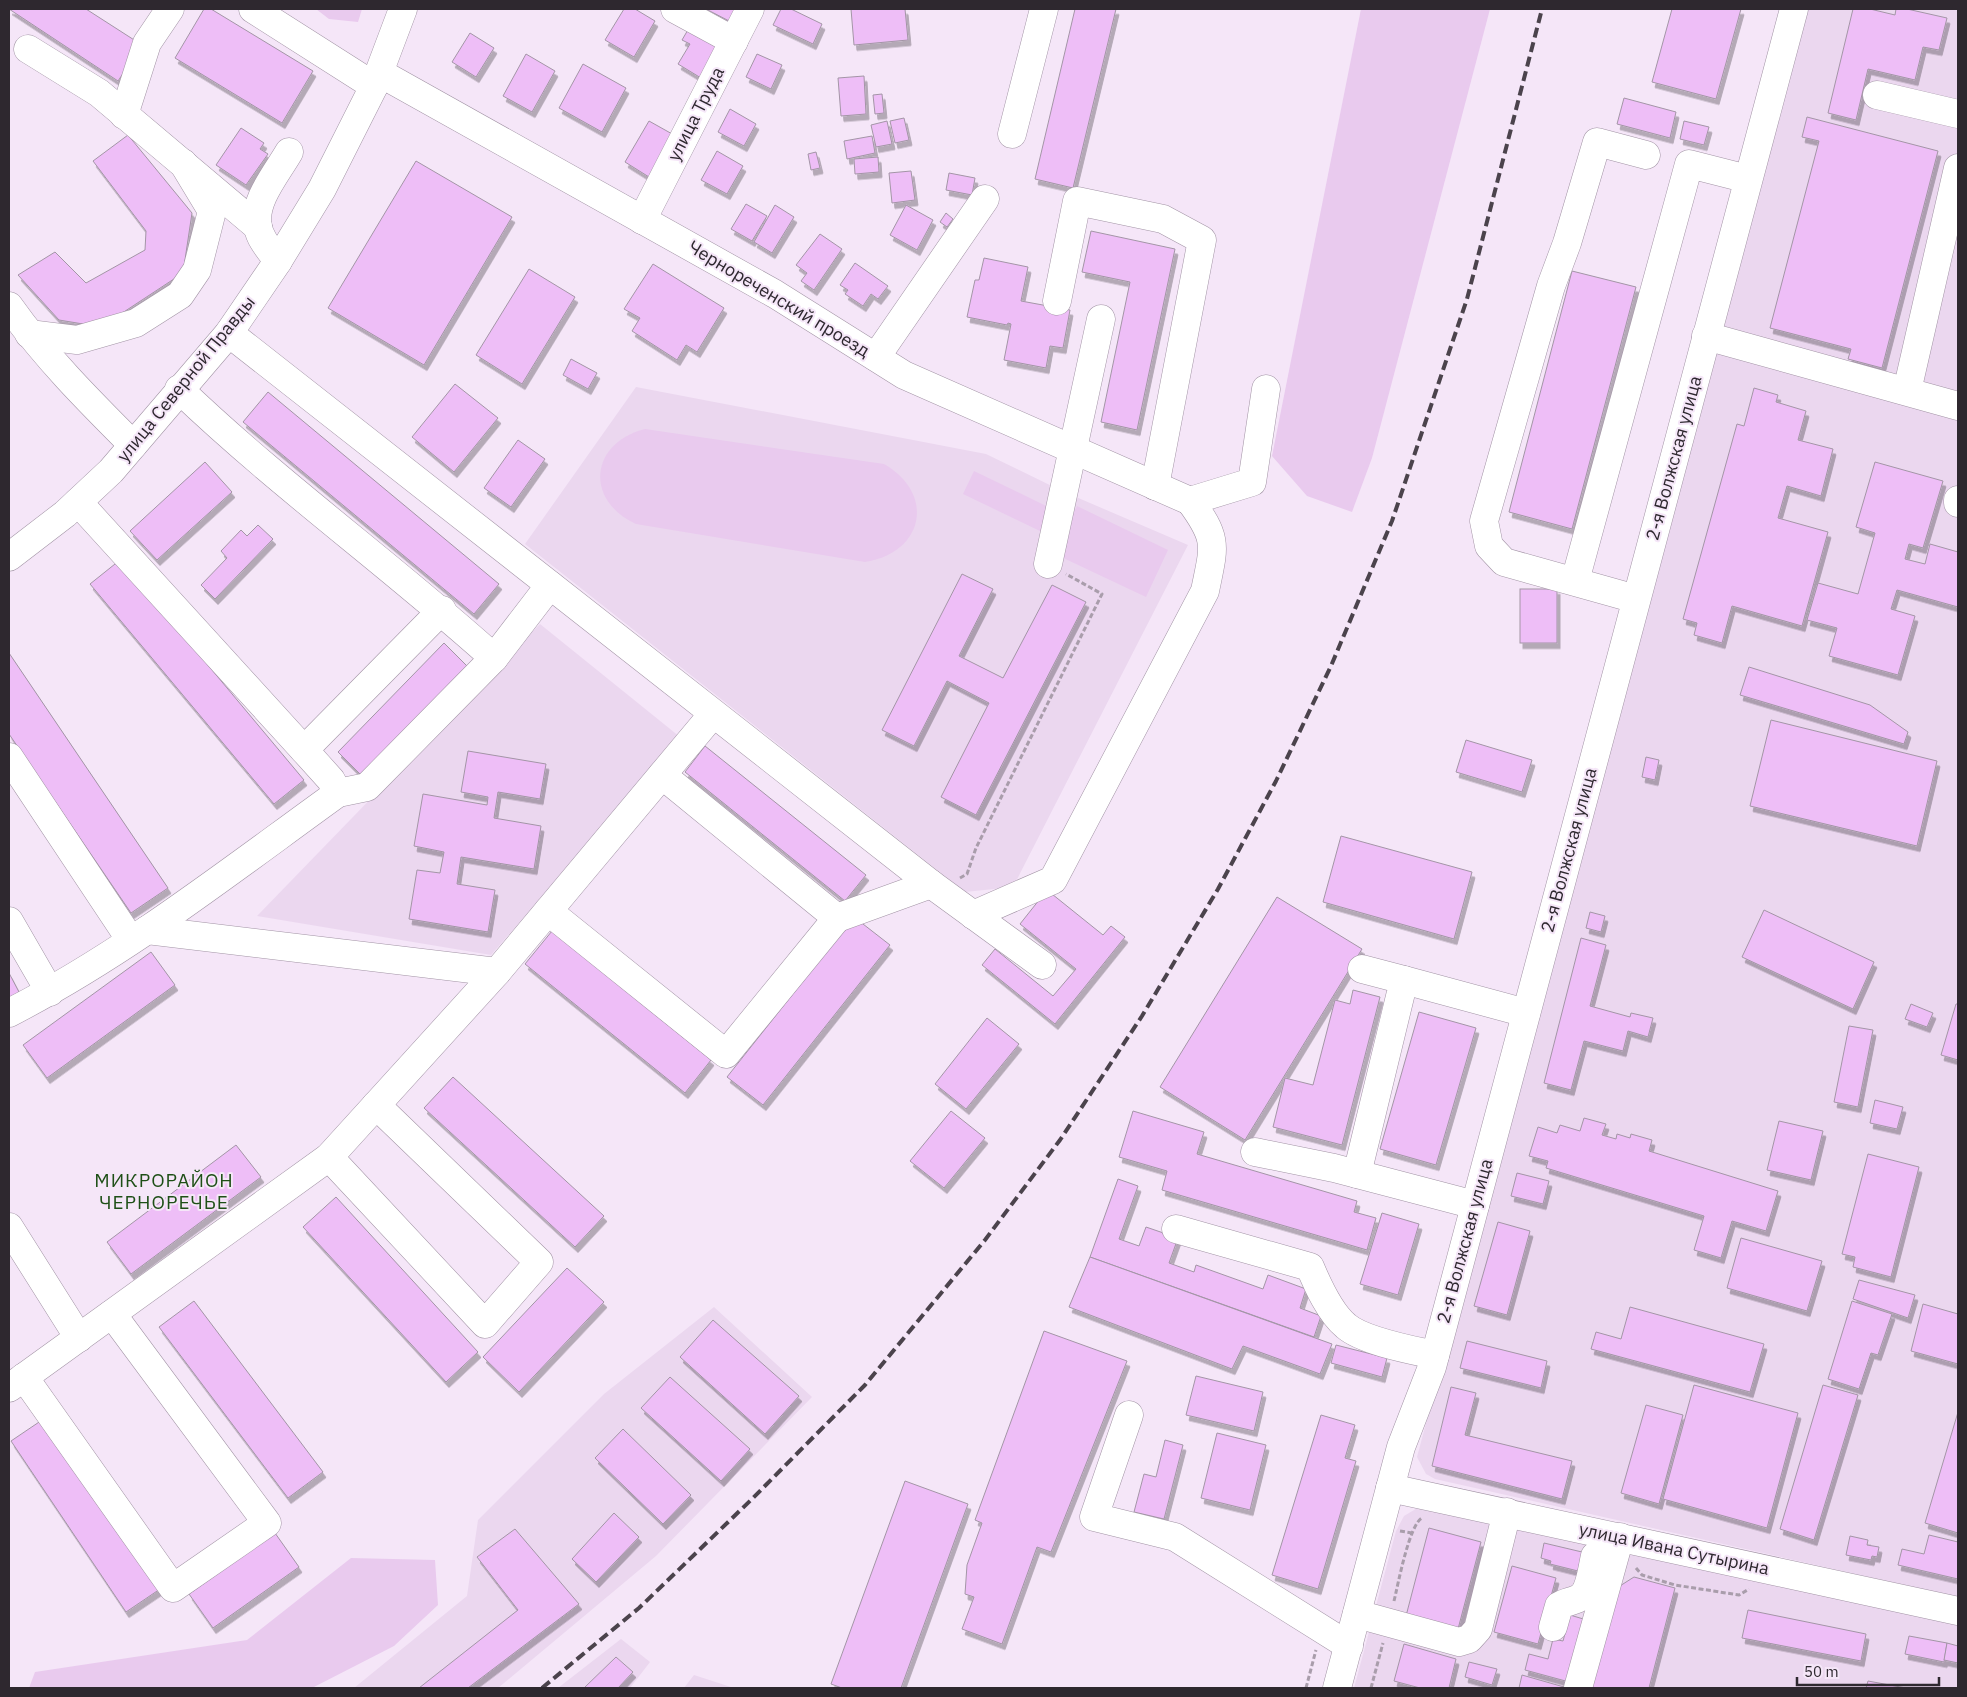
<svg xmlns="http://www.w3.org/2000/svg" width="1967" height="1697" font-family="'IBM Plex Sans',sans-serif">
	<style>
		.built { fill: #ebd7ef }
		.green { fill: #e9caee }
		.building { fill: #eebef7; stroke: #a395a6; filter: url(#shadow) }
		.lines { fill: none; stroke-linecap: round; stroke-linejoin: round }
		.minor-casing { stroke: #a294a5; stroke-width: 29 }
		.major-casing { stroke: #a294a5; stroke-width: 29 }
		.path { stroke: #a99dab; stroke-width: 3; stroke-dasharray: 5 2.5; stroke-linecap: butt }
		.minor { stroke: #fff; stroke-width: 28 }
		.major { stroke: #fff; stroke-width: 28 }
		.rail { stroke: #4b434c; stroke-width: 4; stroke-dasharray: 10 5; stroke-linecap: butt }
		.labels { text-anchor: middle; stroke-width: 4; stroke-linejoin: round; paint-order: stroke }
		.street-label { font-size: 18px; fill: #2e282f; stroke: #f5e6f8 }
		.neighbourhood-label { font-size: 19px; letter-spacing: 1px; fill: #1e4f17; stroke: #f5e6f8 }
	</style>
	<defs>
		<filter id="shadow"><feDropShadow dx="3" dy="5.5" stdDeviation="0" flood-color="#0004"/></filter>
	</defs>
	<rect width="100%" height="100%" fill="#f5e6f8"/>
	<g class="built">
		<polygon points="1803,9 1958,9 1958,1597 1435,1479 1426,1474 1417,1457"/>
		<polygon points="636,387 986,454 1062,491 1188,545 1013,887 965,892 525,544"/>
		<polygon points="540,624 680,737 491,955 257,916"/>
		<polygon points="714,1307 812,1397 656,1556 498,1688 354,1688 467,1596 478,1520 604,1394"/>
		<polygon points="1419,1507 1958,1624 1958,1688 1354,1688 1396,1531 1404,1516"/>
		<polygon points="621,1639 650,1662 630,1688 558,1688"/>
		<polygon points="694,1675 734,1688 684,1688"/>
	</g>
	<g class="green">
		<polygon points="316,9 362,9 358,22 329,19"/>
		<polygon points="1361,9 1490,9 1372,458 1352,512 1307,496 1272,456"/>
		<path d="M645 429 884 464C936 494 924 553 865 562L636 524C584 500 590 443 645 429Z"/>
		<polygon points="974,471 1071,518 1077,506 1168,550 1146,597 1059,556 1065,543 963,494"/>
		<polygon points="351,1558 435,1560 438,1605 394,1646 312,1688 29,1688 35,1672 247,1640"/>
	</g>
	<g class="building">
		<polygon points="9,9 86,9 142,45 118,81"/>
		<polygon points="204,9 211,9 313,71 282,123 175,58"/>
		<polygon points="624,9 635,9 655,21 634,57 605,40"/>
		<polygon points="706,9 738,9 731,22"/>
		<polygon points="781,9 791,9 822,24 813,44 773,25"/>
		<polygon points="851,9 905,9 908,40 854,45"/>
		<polygon points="1075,9 1116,9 1073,188 1035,179"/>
		<polygon points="1672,9 1741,9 1716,99 1652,82"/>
		<polygon points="1853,9 1870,9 1895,15 1896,9 1907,9 1947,18 1939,50 1923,47 1915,80 1868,69 1856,120 1828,113"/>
		<polygon points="689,28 720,47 701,78 678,64 690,44 682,40"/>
		<polygon points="470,33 494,48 476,77 452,62"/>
		<polygon points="526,54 555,71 532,112 503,96"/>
		<polygon points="757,54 782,65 771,89 746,77"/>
		<polygon points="583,64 626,88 602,132 559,108"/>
		<polygon points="864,76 866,114 841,116 838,78"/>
		<polygon points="882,94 884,113 875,114 873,95"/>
		<polygon points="1624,98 1676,112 1670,138 1617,124"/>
		<polygon points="730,109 756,124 744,146 718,132"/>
		<polygon points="1807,117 1938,151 1882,368 1848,359 1851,349 1770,328 1819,141 1802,137"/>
		<polygon points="904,118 909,140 895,143 890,121"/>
		<polygon points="649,121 674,135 649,177 625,162"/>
		<polygon points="887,121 892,144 876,147 871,125"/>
		<polygon points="1684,121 1709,127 1704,145 1680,139"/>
		<polygon points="241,128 264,143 260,149 268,154 246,185 216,165"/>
		<polygon points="128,135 192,213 183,273 101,327 59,320 18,275 55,252 86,283 145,250 146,231 93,161"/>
		<polygon points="872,136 875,153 847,159 844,141"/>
		<polygon points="717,151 743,166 727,194 701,180"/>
		<polygon points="816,152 820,168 811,170 808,154"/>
		<polygon points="878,157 879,172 855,174 854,159"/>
		<polygon points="416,161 512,217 424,365 328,308"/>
		<polygon points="911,171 915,200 892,203 889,173"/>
		<polygon points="949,173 975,178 972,195 946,190"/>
		<polygon points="746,204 767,216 752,241 731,229"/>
		<polygon points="775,205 794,217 772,253 754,242"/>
		<polygon points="906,205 933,220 917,250 890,235"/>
		<polygon points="946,213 953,219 947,227 940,222"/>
		<polygon points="1091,231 1175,249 1137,430 1101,422 1130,282 1082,272"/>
		<polygon points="820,234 842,249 814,290 801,281 807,273 796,265"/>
		<polygon points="984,258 1028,267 1021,301 1070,310 1063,348 1050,346 1046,368 1004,360 1011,324 1008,323 1007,325 967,317 975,280 979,280"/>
		<polygon points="855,263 888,286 878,299 871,294 863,306 845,294 848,290 840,285"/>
		<polygon points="653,264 724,308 697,352 686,345 677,360 632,331 640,318 624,309"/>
		<polygon points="529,269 575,297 522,384 476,355"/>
		<polygon points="1572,271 1636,287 1572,529 1509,512"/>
		<polygon points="571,359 597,373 588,389 563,375"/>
		<polygon points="455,384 498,418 454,472 412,437"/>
		<polygon points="1754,388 1778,395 1776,402 1806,411 1798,440 1833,449 1821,496 1787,486 1778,518 1828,532 1802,626 1732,606 1722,643 1694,635 1697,623 1683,619 1737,424 1744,426"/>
		<polygon points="268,392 499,584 474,614 243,422"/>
		<polygon points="518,440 545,459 511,507 484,488"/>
		<polygon points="205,462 232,492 157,560 130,531"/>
		<polygon points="1875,462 1943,481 1923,548 1909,544 1905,559 1925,564 1930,544 1958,552 1958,607 1897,590 1891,609 1915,616 1898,675 1829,656 1837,628 1807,620 1818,583 1858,594 1875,533 1856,527"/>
		<polygon points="258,525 273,539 215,599 201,585 227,558 221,551 241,530 247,536"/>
		<polygon points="120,560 304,780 274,804 90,584"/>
		<polygon points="962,574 993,589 959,656 1003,678 1052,585 1086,602 976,815 941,797 989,703 947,681 914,746 882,730"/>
		<rect x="1520" y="589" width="37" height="54"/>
		<polygon points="444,643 469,668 363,777 338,752"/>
		<polygon points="9,653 168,888 131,913 9,734"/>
		<polygon points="1749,667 1870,705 1908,732 1904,744 1740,695"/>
		<polygon points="1771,720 1937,761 1917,846 1750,806"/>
		<polygon points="1466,740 1532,760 1522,792 1456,772"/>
		<polygon points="705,746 866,875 845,901 685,772"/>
		<polygon points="468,751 546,764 540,799 498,792 494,818 541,826 534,869 461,857 457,884 495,890 488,932 409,919 417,870 440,873 444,852 414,846 423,794 487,805 488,797 461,792"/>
		<polygon points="1646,757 1659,760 1655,780 1642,777"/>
		<polygon points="1341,836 1472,872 1454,939 1323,902"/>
		<polygon points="1047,890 1103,935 1111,926 1125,937 1055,1024 982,965 995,949 1053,996 1076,969 1020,924"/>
		<polygon points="1277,897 1362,949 1245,1140 1160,1087"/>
		<polygon points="1764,910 1874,962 1853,1009 1742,957"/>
		<polygon points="1590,912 1605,916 1601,932 1586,928"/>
		<polygon points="854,917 890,945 763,1105 727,1077"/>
		<polygon points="552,931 711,1060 685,1093 525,964"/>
		<polygon points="1581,938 1606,945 1590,1006 1630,1017 1631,1013 1653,1018 1648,1037 1628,1031 1623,1051 1584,1041 1571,1090 1544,1083"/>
		<polygon points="151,952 175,985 47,1078 23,1045"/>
		<polygon points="9,973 19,992 9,998"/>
		<polygon points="1353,990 1380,997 1342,1145 1273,1127 1285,1078 1313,1085 1335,1000 1350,1004"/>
		<polygon points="1911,1004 1933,1013 1927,1027 1905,1019"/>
		<polygon points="1956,1004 1958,1004 1958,1060 1941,1055"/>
		<polygon points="1419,1012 1476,1028 1436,1165 1380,1149"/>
		<polygon points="987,1018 1019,1044 966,1109 935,1084"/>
		<polygon points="1849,1026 1873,1030 1858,1107 1834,1102"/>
		<polygon points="453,1077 604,1216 575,1247 424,1108"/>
		<polygon points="1875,1100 1903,1107 1897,1129 1870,1123"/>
		<polygon points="951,1111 985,1138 944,1188 910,1161"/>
		<polygon points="1133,1111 1204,1132 1197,1154 1357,1201 1354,1212 1376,1218 1367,1250 1162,1190 1167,1171 1119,1157"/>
		<polygon points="1584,1118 1606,1124 1602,1135 1616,1139 1617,1134 1630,1138 1631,1134 1652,1140 1649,1151 1778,1191 1766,1231 1732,1221 1721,1258 1694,1250 1704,1216 1546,1168 1548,1161 1529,1156 1538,1127 1557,1133 1560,1125 1580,1131"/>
		<polygon points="1779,1121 1823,1131 1811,1180 1767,1170"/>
		<polygon points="236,1145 261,1177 131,1274 107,1242"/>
		<polygon points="1868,1154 1919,1167 1891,1277 1853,1267 1855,1257 1842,1254"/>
		<polygon points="1517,1173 1549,1181 1543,1204 1511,1196"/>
		<polygon points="1118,1179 1138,1186 1119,1239 1139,1246 1146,1227 1178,1238 1169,1263 1194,1272 1196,1265 1263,1289 1268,1275 1306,1289 1300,1308 1321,1316 1314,1337 1090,1257"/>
		<polygon points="336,1197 478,1352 446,1382 303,1227"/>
		<polygon points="1382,1213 1419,1224 1398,1295 1360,1284"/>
		<polygon points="1498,1222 1530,1231 1507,1315 1474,1306"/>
		<polygon points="1741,1238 1822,1261 1807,1311 1727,1288"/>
		<polygon points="1090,1257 1332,1344 1320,1374 1243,1346 1232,1369 1069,1307"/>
		<polygon points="567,1268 604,1302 519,1392 483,1357"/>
		<polygon points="1859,1280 1915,1295 1908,1318 1853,1299"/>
		<polygon points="194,1301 323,1472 288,1498 159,1327"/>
		<polygon points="1852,1301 1892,1314 1878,1355 1871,1353 1859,1389 1828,1379"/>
		<polygon points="1923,1304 1958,1314 1958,1364 1911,1351"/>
		<polygon points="1630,1307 1764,1344 1750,1392 1591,1349 1596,1332 1621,1339"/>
		<polygon points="713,1320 799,1396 765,1434 680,1357"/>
		<polygon points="1044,1331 1127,1361 1051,1552 1037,1547 1002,1644 962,1629 974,1597 965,1594 967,1565 982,1523 975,1520"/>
		<polygon points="1467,1341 1547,1361 1541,1388 1460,1368"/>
		<polygon points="1336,1345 1387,1358 1382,1377 1331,1363"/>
		<polygon points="1196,1376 1263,1392 1254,1431 1186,1415"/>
		<polygon points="670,1377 750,1449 721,1481 641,1408"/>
		<polygon points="1694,1385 1798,1413 1767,1528 1663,1499"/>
		<polygon points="1823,1385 1858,1395 1814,1540 1780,1529"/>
		<polygon points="1451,1387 1476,1393 1465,1435 1572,1461 1562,1499 1432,1466"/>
		<polygon points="1646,1405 1683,1415 1659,1504 1621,1493"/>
		<polygon points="1958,1412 1958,1533 1925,1523"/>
		<polygon points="1321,1415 1355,1425 1345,1458 1356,1461 1318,1589 1272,1575"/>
		<polygon points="48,1416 163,1587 126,1612 11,1441"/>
		<polygon points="623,1429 691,1495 663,1524 595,1458"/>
		<polygon points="1217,1433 1266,1445 1250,1510 1201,1498"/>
		<polygon points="1165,1440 1183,1445 1164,1519 1134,1512 1144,1474 1156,1477"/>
		<polygon points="905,1481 968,1504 901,1688 842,1688 831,1684"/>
		<polygon points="614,1513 639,1537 596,1582 572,1559"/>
		<polygon points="1429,1528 1481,1542 1458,1629 1406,1616"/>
		<polygon points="515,1529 579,1604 468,1688 419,1688 518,1610 477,1557"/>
		<polygon points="275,1533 299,1567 213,1628 189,1594"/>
		<polygon points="1929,1535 1958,1542 1958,1579 1898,1565 1902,1549 1924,1554"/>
		<polygon points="1850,1536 1868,1540 1867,1545 1879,1547 1877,1557 1872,1556 1871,1560 1846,1555"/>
		<polygon points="1544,1543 1582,1552 1578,1571 1550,1564 1551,1561 1541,1558"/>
		<polygon points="1512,1566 1556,1578 1538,1644 1494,1632"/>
		<polygon points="1634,1577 1675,1588 1649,1688 1587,1688 1612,1591"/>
		<polygon points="1748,1610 1866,1634 1861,1661 1742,1638"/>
		<polygon points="1570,1615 1590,1621 1573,1683 1525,1670 1529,1654 1548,1659 1553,1639 1563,1641"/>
		<polygon points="1909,1636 1947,1643 1944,1662 1905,1654"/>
		<polygon points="1947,1643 1958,1646 1958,1663 1944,1660"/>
		<polygon points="1404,1644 1456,1659 1449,1688 1420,1688 1394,1681"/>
		<polygon points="616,1657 633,1672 618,1688 584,1688"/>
		<polygon points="1469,1662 1497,1669 1492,1685 1465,1677"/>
		<polygon points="1522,1675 1564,1687 1564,1688 1519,1688"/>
		<polygon points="1868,1681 1906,1688 1866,1688"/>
	</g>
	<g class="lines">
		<g class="minor-casing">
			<g id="minor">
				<polyline points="253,9 374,86"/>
				<polyline points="675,9 734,41"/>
				<polyline points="28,49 99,93 258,227"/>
				<polyline points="380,73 775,294 904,375 1190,501"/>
				<polyline points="1877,95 1958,114"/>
				<polyline points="124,115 147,43 170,9"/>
				<polyline points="1012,134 1044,9"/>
				<polyline points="642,220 750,9"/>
				<path d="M278 261C271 251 260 240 258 227 252 202 277 173 289 152"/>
				<polyline points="1057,301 1077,201 1163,219 1202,240 1155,486"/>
				<path d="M9 306C45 357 89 401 133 445"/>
				<polyline points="229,333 931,884 1042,965"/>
				<polyline points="29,334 77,340 136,323 180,295 197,270 212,211 183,163"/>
				<polyline points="1706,336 1958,406"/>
				<polyline points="876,357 985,199"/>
				<path d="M179 389C279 485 392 566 494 658"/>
				<polyline points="1907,391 1958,168"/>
				<polyline points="1190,501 1252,482 1266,389"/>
				<polyline points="78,502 304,750 331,780 338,793"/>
				<polyline points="1958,503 1958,500"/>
				<polyline points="1048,564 1101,319"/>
				<polyline points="1575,581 1689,164 1748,179"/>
				<polyline points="1636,599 1504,562 1489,546 1484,521 1551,286 1567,243 1597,142 1646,155"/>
				<polyline points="304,750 442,610"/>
				<polyline points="9,757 130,939"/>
				<polyline points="548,911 726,1054 837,918 662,775"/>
				<path d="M973 915 1053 880 1205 591C1214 546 1219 540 1190 501"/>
				<polyline points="837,918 931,884"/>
				<polyline points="9,921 50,992"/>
				<polyline points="497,972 713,714"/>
				<polyline points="1404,980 1526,1013"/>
				<path d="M9 1013C126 953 231 870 338 793L367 787 494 658 550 585"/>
				<polyline points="1255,1152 1334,1168 1475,1205"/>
				<polyline points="329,1157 485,1324 539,1262 376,1105"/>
				<polyline points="1357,1174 1404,980 1362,969"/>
				<polyline points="9,1227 79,1338"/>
				<path d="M1176 1229 1310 1267C1318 1286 1330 1313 1346 1326 1363 1341 1412 1350 1435 1355"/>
				<polyline points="24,1377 173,1588 267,1523 112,1314"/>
				<polyline points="9,1388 329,1157 497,972 147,930"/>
				<polyline points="1129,1415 1094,1517 1175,1537 1349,1646"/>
				<polyline points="1390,1488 1958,1611"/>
				<polyline points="1357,1614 1459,1642 1469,1639 1478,1629 1507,1512"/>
				<path d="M1553 1627 1559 1606C1565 1602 1570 1602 1577 1599 1590 1594 1592 1568 1595 1556"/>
				<polyline points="1337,1688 1401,1447 1432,1367 1794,9"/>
				<polyline points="1578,1688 1620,1537"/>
			</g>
		</g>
		<g class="major-casing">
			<polyline id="major" points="9,557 65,514 111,471 229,333 278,261 322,189 374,86 403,9"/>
		</g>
		<g class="path">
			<polyline points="960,878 967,874 976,848 1102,594 1066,574"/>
			<polyline points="1400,1531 1412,1533"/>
			<polyline points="1636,1568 1642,1575 1675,1585 1739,1595 1749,1589"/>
			<path d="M1394 1601C1398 1585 1409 1525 1422 1518"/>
			<polyline points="1306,1688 1316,1650"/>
			<polyline points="1371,1688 1383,1643"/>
		</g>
		<use href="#minor" class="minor"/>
		<use href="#major" class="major"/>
		<polyline class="rail" points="542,1688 639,1608 752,1499 865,1385 985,1240 1060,1140 1142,1016 1218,889 1276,781 1331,666 1392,521 1467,299 1542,9"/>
	</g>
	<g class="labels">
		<g class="street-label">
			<text transform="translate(696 114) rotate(-63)" y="6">улица Труда</text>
			<text transform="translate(779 299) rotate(31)" y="6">Чернореченский проезд</text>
			<text transform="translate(186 379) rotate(-51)" y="6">улица Северной Правды</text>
			<text transform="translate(1674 458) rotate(-75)" y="6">2-я Волжская улица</text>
			<text transform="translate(1569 850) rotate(-75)" y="6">2-я Волжская улица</text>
			<text transform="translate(1465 1241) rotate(-75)" y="6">2-я Волжская улица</text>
			<text transform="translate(1674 1549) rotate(12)" y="6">улица Ивана Сутырина</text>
		</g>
		<g class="neighbourhood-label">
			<text x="164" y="1187">МИКРОРАЙОН<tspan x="164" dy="22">ЧЕРНОРЕЧЬЕ</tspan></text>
		</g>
	</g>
	<rect width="1967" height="1697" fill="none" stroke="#2e282f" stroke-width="20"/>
	<path d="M1797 1677v8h142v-8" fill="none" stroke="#2e282f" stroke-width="2.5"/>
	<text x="1804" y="1677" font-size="15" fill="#2e282f" stroke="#f5e6f8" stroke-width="4" paint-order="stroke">50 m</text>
</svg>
